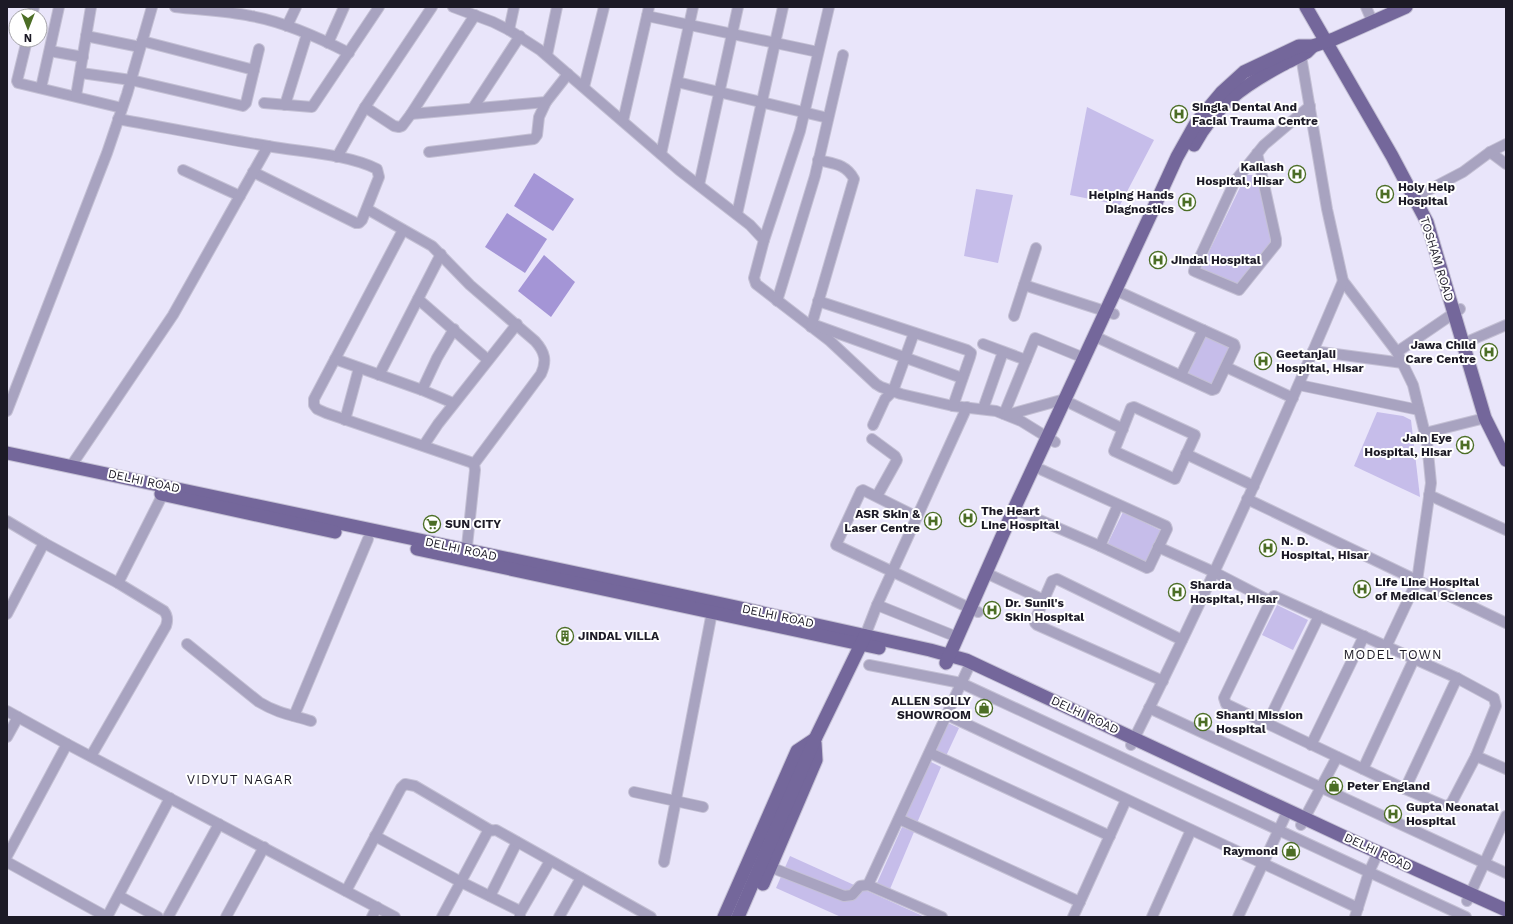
<svg xmlns="http://www.w3.org/2000/svg" width="1513" height="924" font-family="'Work Sans',sans-serif">
	<style>
		.green { fill: #c6bdea }
		.water { fill: #a495d6 }
		.lines { fill: none; stroke-linecap: round; stroke-linejoin: round }
		.minor-casing { stroke: #c4c0d4; stroke-width: 12 }
		.major-casing { stroke: #c4c0d4; stroke-width: 15 }
		.minor { stroke: #a8a3c0; stroke-width: 10 }
		.major { stroke: #74679b; stroke-width: 13 }
		.labels { text-anchor: middle; stroke-width: 4; stroke-linejoin: round; paint-order: stroke }
		.poi-label { font-size: 12px; font-weight: bold; fill: #1c1a26; stroke: #fff; text-anchor: start }
		.street-label { font-size: 12px; fill: #1c1a26; stroke: #fff }
		.neighbourhood-label { font-size: 13px; letter-spacing: 1px; fill: #1c1a26; stroke: #fff }
	</style>
	<rect width="100%" height="100%" fill="#e9e5fa"/>
	<g class="green">
		<polygon points="1087,107 1154,140 1120,205 1070,195"/>
		<polygon points="1246,175 1258,175 1272,245 1239,287 1200,270"/>
		<polygon points="976,189 1013,195 998,263 964,256"/>
		<polygon points="1204,335 1231,348 1213,386 1185,373"/>
		<polygon points="1377,412 1403,416 1411,420 1420,497 1354,466"/>
		<polygon points="1123,512 1162,531 1146,564 1107,545"/>
		<polygon points="1277,605 1308,620 1293,650 1262,635"/>
		<polygon points="948,723 959,728 946,756 935,751"/>
		<polygon points="929,761 941,767 917,823 905,818"/>
		<polygon points="902,827 914,832 890,889 877,883"/>
		<polygon points="790,856 925,917 841,917 776,888"/>
	</g>
	<g class="water">
		<polygon points="534,173 574,199 553,231 514,206"/>
		<polygon points="507,213 547,239 525,273 485,247"/>
		<polygon points="544,255 575,282 551,317 518,291"/>
	</g>
	<g class="lines">
		<g class="minor-casing">
			<g id="minor">
				<path d="M175 7C200 10 226 11 251 16 285 22 318 37 349 53"/>
				<polyline points="453,7 493,22 509,30 540,50 679,170 750,225 764,240 754,278 756,284 830,341 876,384 881,387 901,394 953,406 996,411 1021,421 1055,442"/>
				<polyline points="1366,7 1373,23"/>
				<polyline points="32,16 34,7"/>
				<polyline points="647,16 818,52"/>
				<polyline points="287,26 296,7"/>
				<polyline points="509,30 514,7"/>
				<polyline points="86,36 140,47"/>
				<polyline points="27,40 17,81 18,83 122,108"/>
				<polyline points="142,41 254,70"/>
				<polyline points="328,43 344,7"/>
				<polyline points="1300,50 1327,209 1343,281 1397,352 1413,385 1427,442 1431,483 1417,581 1386,647"/>
				<polyline points="50,51 83,57"/>
				<polyline points="547,55 557,7"/>
				<polyline points="81,73 131,80 243,106 246,103 259,49"/>
				<polyline points="677,82 828,118"/>
				<polyline points="584,87 604,7"/>
				<polyline points="41,88 59,7"/>
				<polyline points="76,96 91,7"/>
				<polyline points="264,103 312,107 379,7"/>
				<polyline points="285,105 307,34"/>
				<polyline points="365,107 394,126 399,127 402,126 411,114 475,15"/>
				<polyline points="473,108 520,36"/>
				<polyline points="411,114 546,102 568,74"/>
				<path d="M118 119C168 128 218 138 268 146 300 152 348 154 377 169L379 177 362 220 359 223H356L253 172"/>
				<polyline points="623,121 649,7"/>
				<polyline points="429,152 534,139 537,135 539,117 546,102"/>
				<polyline points="1490,152 1506,164"/>
				<polyline points="1257,153 1276,239 1276,244 1239,290 1196,272 1194,271 1195,268 1235,181 1264,145 1310,106"/>
				<polyline points="661,154 693,7"/>
				<polyline points="337,157 365,107 432,7"/>
				<polyline points="183,170 240,196"/>
				<polyline points="699,185 738,7"/>
				<polyline points="1421,194 1463,172 1490,152 1506,144"/>
				<path d="M367 209 432 246 470 285 535 341C545 352 547 361 541 374L474 464 475 470 466 556"/>
				<polyline points="737,214 783,7"/>
				<polyline points="403,230 314,399 314,405 317,409 326,413 470,462 474,464"/>
				<polyline points="764,240 800,131 829,7"/>
				<polyline points="1024,285 1114,314"/>
				<polyline points="418,299 488,360"/>
				<polyline points="777,301 815,176 843,55"/>
				<polyline points="818,301 967,350 971,353 970,357 953,406"/>
				<polyline points="1014,316 1036,248"/>
				<polyline points="812,324 962,378"/>
				<path d="M811 327 854 179C846 164 834 164 818 160"/>
				<polyline points="1094,336 1212,390 1215,389 1235,347 1234,344 1115,290"/>
				<polyline points="1469,341 1506,325"/>
				<polyline points="983,344 1026,360"/>
				<polyline points="1313,351 1403,363"/>
				<polyline points="1397,352 1460,309"/>
				<polyline points="335,359 422,390 453,403"/>
				<polyline points="1226,367 1293,398"/>
				<polyline points="379,375 441,254"/>
				<polyline points="1181,375 1203,330"/>
				<polyline points="1299,385 1419,410"/>
				<polyline points="422,390 437,358 454,329"/>
				<polyline points="1072,404 1123,429"/>
				<polygon points="1134,407 1195,435 1175,479 1114,451 1131,408"/>
				<polyline points="983,409 1003,352"/>
				<polyline points="7,411 107,153 127,94 152,7"/>
				<polyline points="1004,414 1035,338 1084,358"/>
				<polyline points="1007,415 1065,399"/>
				<polyline points="345,420 359,368"/>
				<polyline points="873,425 885,399 893,391 914,333"/>
				<polyline points="1425,433 1485,418"/>
				<polyline points="872,439 895,456 897,460 877,496"/>
				<polyline points="424,445 438,424 517,324"/>
				<polyline points="1186,454 1254,486"/>
				<polyline points="71,466 173,315 268,146"/>
				<polyline points="1429,495 1506,530"/>
				<polyline points="1247,499 1506,623"/>
				<polyline points="1014,509 1100,546 1147,568 1149,567 1167,529 1166,526 1042,470"/>
				<polyline points="917,517 863,490 861,491 836,545 978,612"/>
				<path d="M7 521 44 543 118 583 164 611C168 616 168 620 166 626L91 756"/>
				<polyline points="1100,546 1118,505"/>
				<polyline points="1158,547 1214,572 1270,601"/>
				<polyline points="986,573 1044,600"/>
				<polyline points="118,583 163,494"/>
				<polygon points="1274,596 1457,678 1494,698 1496,706 1476,756 1452,802 1448,806 1445,806 1405,789 1226,704 1224,698 1272,598"/>
				<polyline points="877,605 957,637"/>
				<polyline points="7,614 44,543"/>
				<polyline points="865,636 877,605 967,407"/>
				<path d="M187 644 259 702C277 713 291 715 311 721"/>
				<polyline points="869,665 961,683 1466,917"/>
				<polyline points="1163,681 1037,625 1035,623 1035,620 1052,581 1057,579 1182,640"/>
				<polyline points="1149,708 1506,873"/>
				<polyline points="7,711 67,744 7,856"/>
				<polyline points="947,715 1358,908"/>
				<polyline points="294,716 368,539"/>
				<polyline points="1267,724 1319,616"/>
				<polyline points="7,737 18,717"/>
				<polyline points="67,744 395,917"/>
				<path d="M1131 745C1207 593 1277 437 1343 281"/>
				<polyline points="1311,745 1364,636"/>
				<polyline points="930,753 1110,836"/>
				<polyline points="1476,756 1506,769"/>
				<polyline points="1363,769 1414,659"/>
				<polyline points="1405,789 1457,678"/>
				<polyline points="634,792 703,807"/>
				<polyline points="899,819 1080,902"/>
				<polyline points="1301,825 1337,757"/>
				<polyline points="375,836 461,882 518,910 520,913 520,917"/>
				<polyline points="7,862 107,917"/>
				<polyline points="664,862 712,612"/>
				<polyline points="770,867 844,896 852,895 860,886 868,885 942,917"/>
				<polyline points="868,885 971,662"/>
				<polyline points="346,891 401,788 405,784 415,786 490,830"/>
				<polyline points="119,896 158,917"/>
				<polyline points="490,896 517,842"/>
				<polyline points="1467,901 1506,816"/>
				<polyline points="520,913 550,861"/>
				<polyline points="107,917 170,798"/>
				<polyline points="168,917 219,824"/>
				<polyline points="226,917 264,847"/>
				<polyline points="372,917 377,907"/>
				<polyline points="442,917 488,831 496,830 651,917"/>
				<polyline points="559,917 581,878"/>
				<polyline points="1073,917 1126,800"/>
				<polyline points="1152,917 1191,830"/>
				<polyline points="1238,917 1288,810"/>
				<polyline points="1355,917 1369,872 1375,859"/>
			</g>
		</g>
		<g class="major-casing">
			<g id="major">
				<polyline points="1306,7 1392,156 1427,222 1485,418 1506,460"/>
				<path d="M1194 145C1216 105 1243 86 1282 65 1291 60 1299 57 1307 52L1313 46"/>
				<polyline points="7,453 713,602 930,650 966,660 1351,840 1506,910"/>
				<polyline points="161,494 335,532"/>
				<polyline points="417,549 879,648"/>
				<polyline points="946,663 1014,509 1150,216 1177,157 1196,123 1222,92 1244,72 1299,46 1313,46 1334,39 1406,7"/>
				<polyline points="763,884 816,760 815,743"/>
				<polyline points="724,917 797,751 815,739"/>
				<polyline points="738,917 815,739 865,636"/>
			</g>
		</g>
		<use href="#minor" class="minor"/>
		<use href="#major" class="major"/>
	</g>
	<defs>
		<g id="hospital-ring" transform="scale(0.9)"><circle r="9.5" fill="#fff" stroke="#4c6e26" stroke-width="1.5"/><path d="M-5-5h3v3.5h4V-5h3V5h-3V1.5h-4V5h-3Z" fill="#4c6e26"/></g>
		<g id="supermarket-ring" transform="scale(0.9)"><circle r="9.5" fill="#fff" stroke="#4c6e26" stroke-width="1.5"/><path d="M-6-5.5h2.5l.6 2H6L4.5 2H-2.5L-4.4-4H-6ZM-1.5 3.2a1.3 1.3 0 1 0 .1 0ZM3 3.2a1.3 1.3 0 1 0 .1 0Z" fill="#4c6e26"/></g>
		<g id="building-ring" transform="scale(0.9)"><circle r="9.5" fill="#fff" stroke="#4c6e26" stroke-width="1.5"/><path d="M-4-6H4V6H1V3H-1V6H-4ZM-2.5-4.3h1.7v1.8h-1.7ZM.8-4.3h1.7v1.8H.8ZM-2.5-1h1.7V.8h-1.7ZM.8-1h1.7V.8H.8Z" fill="#4c6e26"/></g>
		<g id="shop-ring" transform="scale(0.9)"><circle r="9.5" fill="#fff" stroke="#4c6e26" stroke-width="1.5"/><path d="M-5-2.5h2.3a2.7 3.5 0 0 1 5.4 0H5L5.5 6h-11ZM-1.5-2.5h3a1.5 2.3 0 0 0-3 0Z" fill="#4c6e26"/></g>
	</defs>
	<g fill-rule="evenodd">
		<use href="#hospital-ring" x="1179" y="114"/>
		<use href="#hospital-ring" x="1297" y="174"/>
		<use href="#hospital-ring" x="1385" y="194"/>
		<use href="#hospital-ring" x="1187" y="202"/>
		<use href="#hospital-ring" x="1158" y="260"/>
		<use href="#hospital-ring" x="1489" y="352"/>
		<use href="#hospital-ring" x="1263" y="361"/>
		<use href="#hospital-ring" x="1465" y="445"/>
		<use href="#hospital-ring" x="968" y="518"/>
		<use href="#hospital-ring" x="933" y="521"/>
		<use href="#supermarket-ring" x="432" y="524"/>
		<use href="#hospital-ring" x="1268" y="548"/>
		<use href="#hospital-ring" x="1362" y="589"/>
		<use href="#hospital-ring" x="1177" y="592"/>
		<use href="#hospital-ring" x="992" y="610"/>
		<use href="#building-ring" x="565" y="636"/>
		<use href="#shop-ring" x="984" y="708"/>
		<use href="#hospital-ring" x="1203" y="722"/>
		<use href="#shop-ring" x="1334" y="786"/>
		<use href="#hospital-ring" x="1393" y="814"/>
		<use href="#shop-ring" x="1291" y="851"/>
	</g>
	<g class="labels">
		<g class="poi-label">
			<text x="1192" y="111">Singla Dental And<tspan x="1192" dy="14">Facial Trauma Centre</tspan></text>
			<text x="1284" y="171" text-anchor="end">Kailash<tspan x="1284" dy="14">Hospital, Hisar</tspan></text>
			<text x="1398" y="191">Holy Help<tspan x="1398" dy="14">Hospital</tspan></text>
			<text x="1174" y="199" text-anchor="end">Helping Hands<tspan x="1174" dy="14">Diagnostics</tspan></text>
			<text x="1171" y="264">Jindal Hospital</text>
			<text x="1476" y="349" text-anchor="end">Jawa Child<tspan x="1476" dy="14">Care Centre</tspan></text>
			<text x="1276" y="358">Geetanjali<tspan x="1276" dy="14">Hospital, Hisar</tspan></text>
			<text x="1452" y="442" text-anchor="end">Jain Eye<tspan x="1452" dy="14">Hospital, Hisar</tspan></text>
			<text x="981" y="515">The Heart<tspan x="981" dy="14">Line Hospital</tspan></text>
			<text x="920" y="518" text-anchor="end">ASR Skin &amp;<tspan x="920" dy="14">Laser Centre</tspan></text>
			<text x="445" y="528">SUN CITY</text>
			<text x="1281" y="545">N. D.<tspan x="1281" dy="14">Hospital, Hisar</tspan></text>
			<text x="1375" y="586">Life Line Hospital<tspan x="1375" dy="14">of Medical Sciences</tspan></text>
			<text x="1190" y="589">Sharda<tspan x="1190" dy="14">Hospital, Hisar</tspan></text>
			<text x="1005" y="607">Dr. Sunil's<tspan x="1005" dy="14">Skin Hospital</tspan></text>
			<text x="578" y="640">JINDAL VILLA</text>
			<text x="971" y="705" text-anchor="end">ALLEN SOLLY<tspan x="971" dy="14">SHOWROOM</tspan></text>
			<text x="1216" y="719">Shanti Mission<tspan x="1216" dy="14">Hospital</tspan></text>
			<text x="1347" y="790">Peter England</text>
			<text x="1406" y="811">Gupta Neonatal<tspan x="1406" dy="14">Hospital</tspan></text>
			<text x="1278" y="855" text-anchor="end">Raymond</text>
		</g>
		<g class="street-label">
			<text transform="translate(1437 259) rotate(73)" y="4">TOSHAM ROAD</text>
			<text transform="translate(144 481) rotate(12)" y="4">DELHI ROAD</text>
			<text transform="translate(461 549) rotate(12)" y="4">DELHI ROAD</text>
			<text transform="translate(778 616) rotate(12)" y="4">DELHI ROAD</text>
			<text transform="translate(1085 715) rotate(25)" y="4">DELHI ROAD</text>
			<text transform="translate(1378 852) rotate(25)" y="4">DELHI ROAD</text>
		</g>
		<g class="neighbourhood-label">
			<text x="1393" y="659">MODEL TOWN</text>
			<text x="240" y="784">VIDYUT NAGAR</text>
		</g>
	</g>
	<rect width="1513" height="924" fill="none" stroke="#1c1a26" stroke-width="16"/>
	<g transform="translate(28 28) rotate(180)"><circle r="19" fill="#ffffff" stroke="#a4a3a8"/>
	<path d="M0-3L7 15L0 10L-7 15Z" fill="#4c6e26"/>
	<text y="-6" font-size="11" font-weight="bold" text-anchor="middle" fill="#1c1a26">N</text>
	</g>
</svg>
